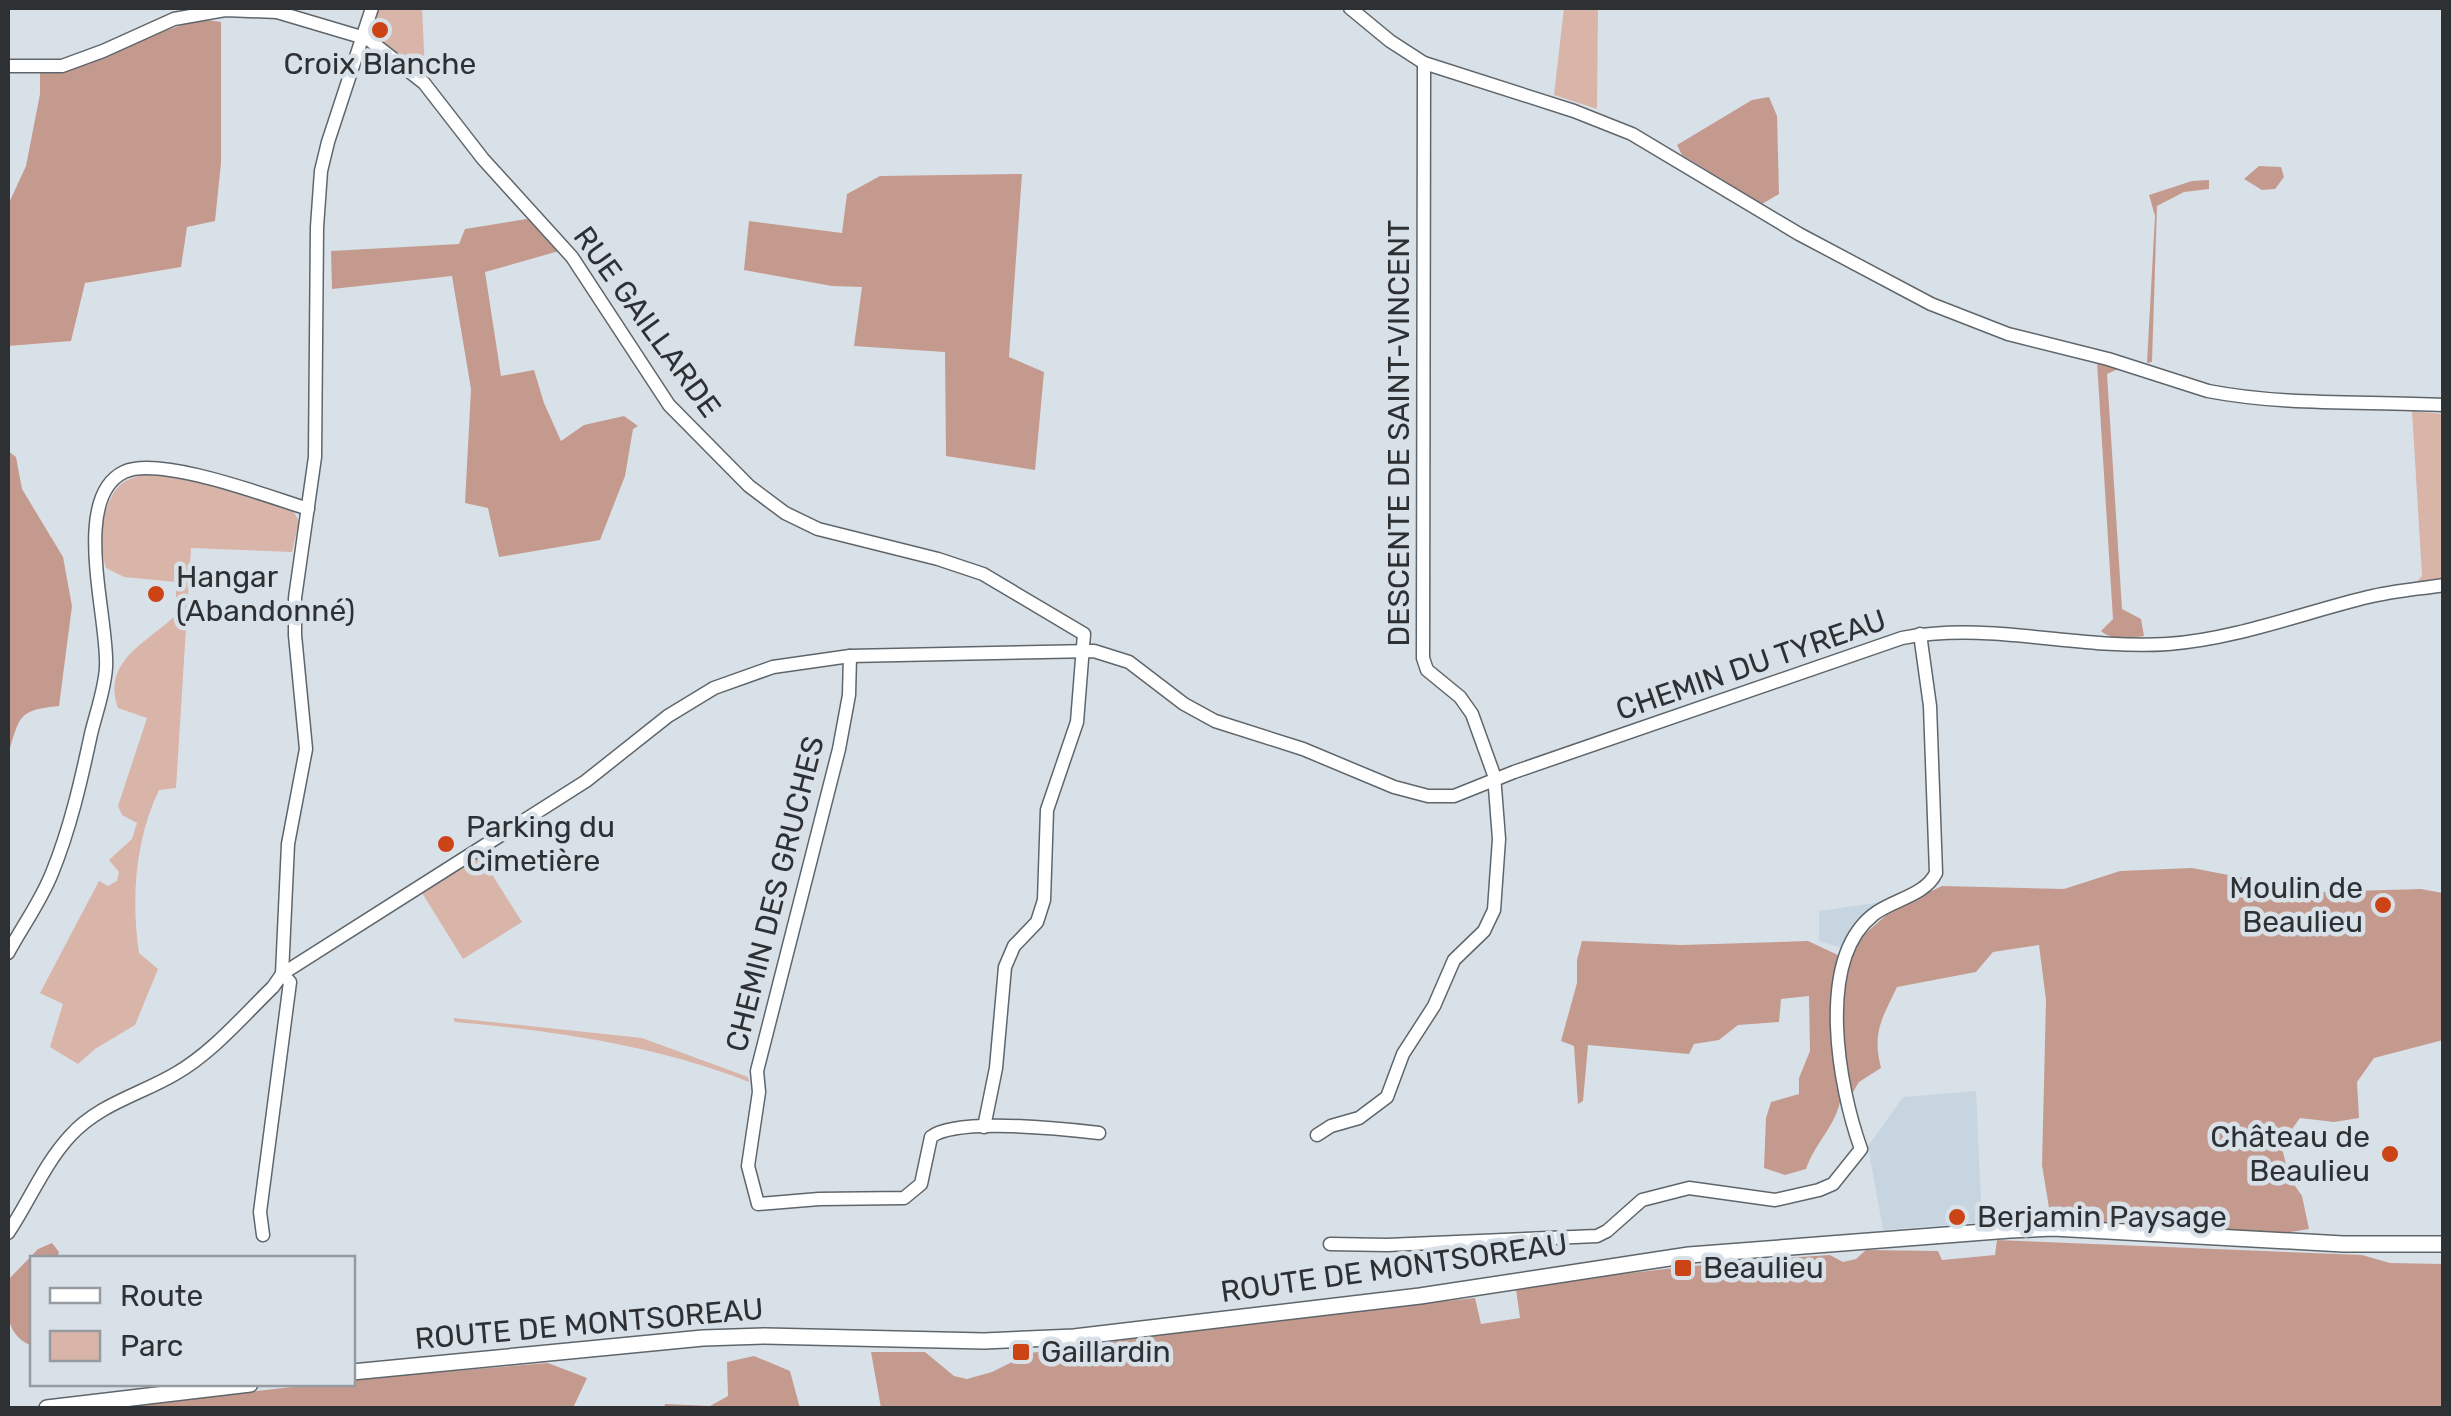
<svg xmlns="http://www.w3.org/2000/svg" width="2451" height="1416" font-family="Rubik,sans-serif">
	<style>
		.built { fill: #c7d5e0 }
		.green { fill: #d9b4a8 }
		.forest { fill: #c59a8e }
		.lines { fill: none; stroke-linecap: round; stroke-linejoin: round }
		.minor-casing { stroke: #5e666b; stroke-width: 15 }
		.major-casing { stroke: #5e666b; stroke-width: 18 }
		.minor { stroke: #fff; stroke-width: 12 }
		.major { stroke: #fff; stroke-width: 15 }
		.poi-dot { fill: #cc4415; stroke: #d9e1e8; stroke-width: 4 }
		.labels { text-anchor: middle; stroke-width: 9; stroke-linejoin: round; paint-order: stroke }
		.poi-label { font-size: 30px; fill: #2e3134; stroke: #d9e1e8; text-anchor: start }
		.street-label { font-size: 30px; fill: #2e3134; stroke: #d9e1e8 }
	</style>
	<rect width="100%" height="100%" fill="#d9e1e8"/>
	<g class="built">
		<polygon points="1881,902 1855,925 1842,948 1819,941 1819,911"/>
		<polygon points="1976,1091 1982,1222 1883,1230 1868,1146 1903,1097"/>
	</g>
	<g class="green">
		<path d="M380 8H422L425 72 421 74 376 39C371 30 372 15 380 8Z"/>
		<polygon points="1564,8 1598,8 1597,109 1554,95"/>
		<polygon points="2412,411 2444,414 2443,580 2415,584 2422,576"/>
		<path d="M150 473 206 482 292 509 299 521 292 552 191 548 176 788 159 790C135 840 131 899 139 953L158 969 135 1025 95 1049 78 1064 50 1047 63 1004 40 993 99 881 108 886 117 881 119 872 109 860 132 839 137 823 122 815 118 806 147 718 118 708C101 661 148 642 176 615V582L124 577 106 568C98 545 101 504 120 485 128 478 141 475 150 473Z"/>
		<polygon points="478,852 522,922 463,959 419,888"/>
		<path d="M453 1018 642 1038 748 1077 749 1082C654 1045 555 1031 455 1022Z"/>
	</g>
	<g class="forest">
		<polygon points="200,19 221,22 221,163 215,221 187,227 181,267 85,283 71,341 8,346 8,205 26,166 40,94 40,73"/>
		<polygon points="1769,97 1777,116 1779,194 1762,204 1682,155 1677,145 1752,100"/>
		<polygon points="2259,166 2281,167 2284,177 2275,189 2262,190 2244,179"/>
		<polygon points="1022,174 1009,357 1044,372 1035,470 946,456 945,352 854,346 862,287 832,286 744,270 749,221 842,233 847,194 880,176"/>
		<polygon points="2209,180 2209,189 2184,192 2157,206 2152,362 2147,363 2155,216 2149,195 2192,181"/>
		<polygon points="533,218 566,249 485,272 501,376 534,370 544,403 561,441 584,425 624,416 638,426 633,429 625,476 600,540 499,557 488,508 465,503 471,389 452,276 332,289 331,251 459,244 465,229"/>
		<path d="M2097 362 2120 368 2107 374 2122 609 2141 619 2144 636C2131 638 2112 641 2101 631L2113 619Z"/>
		<path d="M8 451 16 457 22 489 63 557 72 606 59 706C17 710 20 717 8 755Z"/>
		<path d="M2192 868 2316 892 2421 889 2443 893V1040L2374 1058 2357 1082 2359 1118 2334 1122 2300 1118 2281 1144 2289 1177 2302 1196 2309 1229 2285 1233 2051 1220 2042 1165 2046 1000 2039 945 1993 952 1976 972 1897 987C1882 1019 1872 1032 1881 1068L1859 1082 1850 1097 1840 1102C1834 1128 1815 1143 1806 1169L1785 1175 1764 1168 1766 1118 1771 1102 1799 1094V1078L1810 1051 1809 996 1781 999 1779 1022 1738 1025 1719 1040 1694 1044 1689 1054 1588 1045 1583 1101 1578 1104 1574 1046 1561 1041 1577 983V960L1582 941 1681 945 1808 941 1840 956 1892 910 1942 886 2064 889 2120 871Z"/>
		<path d="M1997 1240 2362 1255 2390 1263 2443 1264V1408H881L871 1352H925L954 1376 967 1379 992 1372 1030 1353 1278 1319 1475 1298 1481 1324 1520 1318 1516 1289C1622 1272 1723 1262 1830 1255L1843 1262 1856 1259 1866 1250 1938 1251 1942 1260 1995 1255Z"/>
		<path d="M52 1243 59 1252 57 1258H32V1346C3 1334 7 1307 8 1280L38 1249Z"/>
		<polygon points="754,1356 790,1371 800,1408 664,1408 665,1404 710,1406 728,1396 727,1362"/>
		<polygon points="548,1363 587,1378 573,1408 100,1408 320,1384 352,1384 353,1380 367,1378"/>
	</g>
	<g class="lines">
		<g class="minor-casing">
			<g id="minor">
				<path d="M1350 8 1390 41 1424 63 1574 111 1632 134 1799 234 1931 304 2008 334 2108 359 2208 391C2286 406 2364 401 2444 405"/>
				<polyline points="8,66 62,66 103,51 174,19 225,10 277,12 368,39 424,83 483,159 572,257 669,405 749,486 785,513 818,529 938,559 983,574 1084,634 1077,722 1047,810 1044,900 1037,922 1014,946 1005,967 996,1068 984,1127"/>
				<path d="M850 656 849 695 839 749 757 1071 759 1092 748 1166 758 1204 819 1199 904 1198 921 1184 931 1137C956 1117 1065 1129 1099 1133"/>
				<path d="M8 953C22 927 41 901 52 873 70 829 81 781 91 734 96 713 105 689 106 667 109 620 70 498 124 472 159 455 270 497 308 509"/>
				<path d="M282 974 586 781 668 716 714 688 773 667 850 656 1094 651 1129 662 1184 704 1215 721 1303 749 1394 787 1428 796H1454L1514 772 1902 638C1991 621 2078 650 2168 644 2236 639 2302 613 2368 597 2393 591 2418 589 2444 585"/>
				<polyline points="282,974 288,844 306,749 295,635 295,598 315,457 317,227 321,171 328,142 372,8"/>
				<polyline points="1317,1135 1331,1126 1359,1118 1387,1097 1403,1054 1434,1006 1454,960 1484,931 1494,910 1499,839 1494,775 1472,714 1460,697 1427,670 1423,658 1424,63"/>
				<path d="M8 1233C29 1202 44 1164 70 1136 99 1104 139 1095 175 1074 212 1053 243 1016 273 987L282 974"/>
				<polyline points="263,1235 260,1212 290,982 282,974"/>
				<path d="M1330 1244 1387 1245 1597 1236 1607 1231 1642 1200 1689 1188 1775 1200 1819 1190 1833 1184 1861 1149C1839 1088 1815 961 1873 915 1891 900 1925 896 1936 873L1930 706 1920 634"/>
			</g>
		</g>
		<g class="major-casing">
			<g id="major">
				<polyline points="352,1372 703,1338 765,1336 984,1341 1074,1337 1420,1296 1689,1255 2010,1230 2053,1228 2343,1244 2444,1244"/>
				<polyline points="47,1408 250,1384"/>
			</g>
		</g>
		<use href="#minor" class="minor"/>
		<use href="#major" class="major"/>
	</g>
	<g class="poi-dot">
		<circle cx="380" cy="30" r="10"/>
		<circle cx="156" cy="594" r="10"/>
		<circle cx="446" cy="844" r="10"/>
		<circle cx="2383" cy="905" r="10"/>
		<circle cx="2390" cy="1154" r="10"/>
		<circle cx="1957" cy="1217" r="10"/>
		<rect x="1673" y="1258" width="20" height="20" rx="5"/>
		<rect x="1011" y="1342" width="20" height="20" rx="5"/>
	</g>
	<g class="labels">
		<g class="poi-label">
			<text x="380" y="74" text-anchor="middle">Croix Blanche</text>
			<text x="176" y="587">Hangar<tspan x="176" dy="34">(Abandonné)</tspan></text>
			<text x="466" y="837">Parking du<tspan x="466" dy="34">Cimetière</tspan></text>
			<text x="2363" y="898" text-anchor="end">Moulin de<tspan x="2363" dy="34">Beaulieu</tspan></text>
			<text x="2370" y="1147" text-anchor="end">Château de<tspan x="2370" dy="34">Beaulieu</tspan></text>
			<text x="1977" y="1227">Berjamin Paysage</text>
			<text x="1703" y="1278">Beaulieu</text>
			<text x="1041" y="1362">Gaillardin</text>
		</g>
		<g class="street-label">
			<text transform="translate(647 322) rotate(54)" y="10">RUE GAILLARDE</text>
			<text transform="translate(1399 433) rotate(-90)" y="10">DESCENTE DE SAINT-VINCENT</text>
			<text transform="translate(1751 665) rotate(-19)" y="10">CHEMIN DU TYREAU</text>
			<text transform="translate(775 894) rotate(-76)" y="10">CHEMIN DES GRUCHES</text>
			<text transform="translate(1394 1268) rotate(-8)" y="10">ROUTE DE MONTSOREAU</text>
			<text transform="translate(589 1324) rotate(-5)" y="10">ROUTE DE MONTSOREAU</text>
		</g>
	</g>
	<rect width="2451" height="1416" fill="none" stroke="#2e3134" stroke-width="20"/>
	<rect x="30" y="1256" width="325" height="130" fill="#d9e1e8" stroke="#959ba0" stroke-width="2.5"/>
	<rect x="50" y="1288" width="50" height="15" fill="#ffffff" stroke="#959ba0" stroke-width="2.5"/>
	<text x="120" y="1306" font-size="30" fill="#2e3134">Route</text>
	<rect x="50" y="1331" width="50" height="30" fill="#d9b4a8" stroke="#959ba0" stroke-width="2.5"/>
	<text x="120" y="1356" font-size="30" fill="#2e3134">Parc</text>
</svg>
